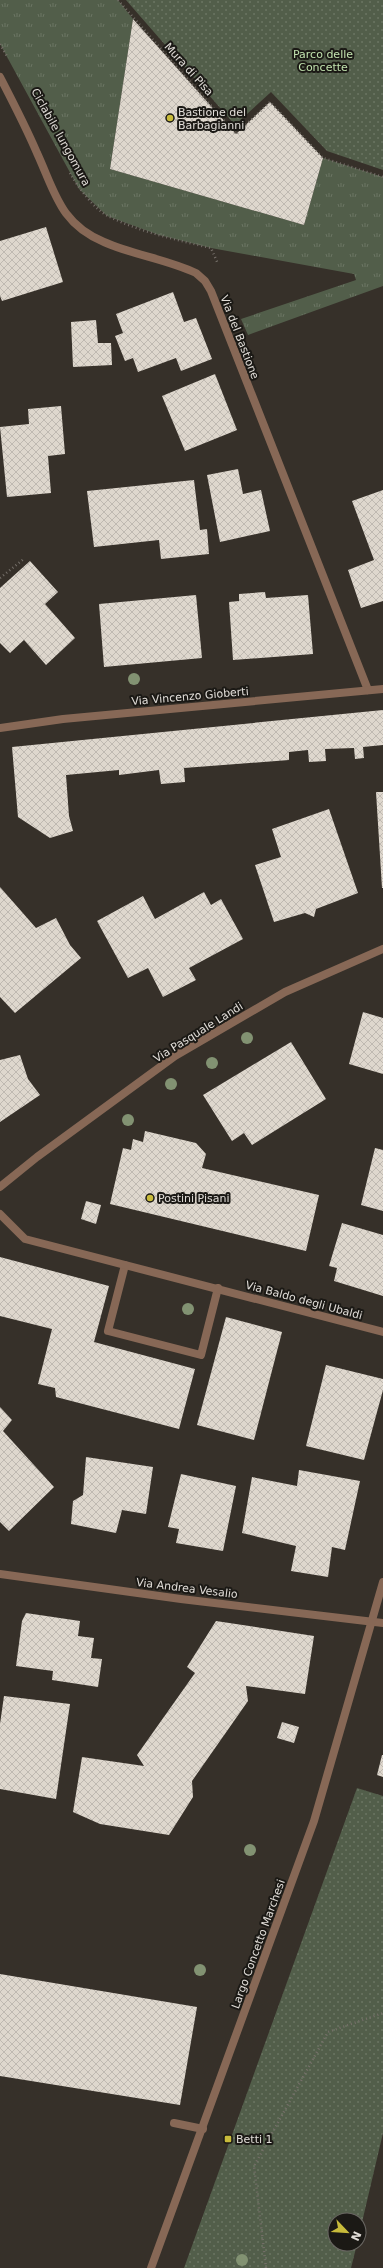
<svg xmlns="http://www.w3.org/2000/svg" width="383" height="2268" font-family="'DejaVu Sans',sans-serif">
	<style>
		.grass { fill: url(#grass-tufts) }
		.park { fill: url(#park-dots) }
		.building { fill: url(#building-cross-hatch) }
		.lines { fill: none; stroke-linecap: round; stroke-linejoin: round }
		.path { stroke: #76706a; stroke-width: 2.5; stroke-dasharray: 1 3; stroke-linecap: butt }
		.service { stroke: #876856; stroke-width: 8 }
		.minor { stroke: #876856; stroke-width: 8 }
		.tree { fill: #829272 }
		.poi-dot { fill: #c8bb3b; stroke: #1b1915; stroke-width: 1.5 }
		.labels { text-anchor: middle; stroke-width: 4; stroke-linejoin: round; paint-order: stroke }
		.park-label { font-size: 11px; fill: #c1e2ae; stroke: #1b1915 }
		.street-label { font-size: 11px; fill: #e1ddd8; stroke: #1b1915 }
		.poi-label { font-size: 11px; fill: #e1ddd8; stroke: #1b1915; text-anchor: start }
	</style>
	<defs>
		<pattern id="grass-tufts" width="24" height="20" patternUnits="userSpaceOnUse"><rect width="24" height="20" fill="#525e4a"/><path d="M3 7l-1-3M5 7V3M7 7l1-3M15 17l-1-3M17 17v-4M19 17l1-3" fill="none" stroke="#6b7563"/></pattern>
		<pattern id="park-dots" width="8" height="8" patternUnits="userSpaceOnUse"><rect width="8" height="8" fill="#525e4a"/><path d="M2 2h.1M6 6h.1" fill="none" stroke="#6b7563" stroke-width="1.8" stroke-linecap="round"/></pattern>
		<pattern id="building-cross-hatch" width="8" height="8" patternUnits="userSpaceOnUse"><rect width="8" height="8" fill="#ded7cd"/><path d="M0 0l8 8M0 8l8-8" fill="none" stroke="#bfb9b1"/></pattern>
	</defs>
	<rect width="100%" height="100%" fill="#363029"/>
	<polygon class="grass" points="0,0 118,0 133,19 110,169 304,225 323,158 383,177 383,286 248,335 241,319 356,280 354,274 211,248 159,235 107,216 79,189 0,44"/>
	<g class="park">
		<polygon points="126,0 383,0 383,170 327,151 271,92 235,125"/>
		<polygon points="357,1788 383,1796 383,2133 359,2235 359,2220 335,2220 335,2244 357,2244 351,2268 184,2268"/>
	</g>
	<g class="building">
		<polygon points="133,19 236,134 270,102 323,158 304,225 110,169"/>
		<polygon points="46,227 63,282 2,301 0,296 0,241"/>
		<polygon points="173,292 184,322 196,318 212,359 181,371 176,358 138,372 133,358 125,361 115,336 123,333 116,314"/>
		<polygon points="96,320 98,343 111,343 112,365 73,367 71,322"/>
		<polygon points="215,374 237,430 185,451 162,396"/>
		<polygon points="61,406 65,454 48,456 51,493 7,497 0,427 29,424 28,409"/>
		<polygon points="238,469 243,494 261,490 270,531 220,542 207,475"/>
		<polygon points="194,480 200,530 207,529 209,554 161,559 159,540 94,547 87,491"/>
		<polygon points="383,490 383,601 361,608 348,570 374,560 352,501"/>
		<polygon points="30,561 58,592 45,604 75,638 46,665 24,640 10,653 0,643 0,588"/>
		<polygon points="265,592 266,598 308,595 313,654 233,660 229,602 239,601 239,594"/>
		<polygon points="196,595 202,658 104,667 99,604"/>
		<polygon points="383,710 383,745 363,747 364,758 355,759 354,748 325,749 326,761 309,762 308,750 289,752 289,760 184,768 185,782 161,784 159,770 119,775 119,770 66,775 69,816 73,831 50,838 18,817 12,747"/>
		<polygon points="376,792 383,792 383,888 382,888"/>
		<polygon points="329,809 358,893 316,909 314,917 305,913 274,922 255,865 281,857 272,829"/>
		<polygon points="0,887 36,928 56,918 70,945 81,958 15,1013 0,997"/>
		<polygon points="204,892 211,905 221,899 243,939 189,968 196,980 163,997 148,968 128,978 97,921 143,896 155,919"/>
		<polygon points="363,1012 383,1018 383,1074 349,1064"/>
		<polygon points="291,1042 326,1099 252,1145 244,1133 232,1141 203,1095"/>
		<polygon points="20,1055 28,1079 40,1095 0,1122 0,1060"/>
		<polygon points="145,1131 196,1143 206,1154 202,1168 319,1195 306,1251 110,1204 123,1148 131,1150 133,1139 143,1142"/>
		<polygon points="375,1148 383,1150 383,1211 361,1205"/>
		<polygon points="86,1201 101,1205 96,1224 81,1219"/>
		<polygon points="342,1223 383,1235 383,1296 334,1281 337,1268 329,1266"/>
		<polygon points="0,1257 109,1286 94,1342 195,1369 179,1429 56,1397 55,1388 38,1384 52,1329 0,1316"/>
		<polygon points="226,1317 282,1332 254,1440 197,1425"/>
		<polygon points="326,1365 383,1379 383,1390 364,1460 306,1446"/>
		<polygon points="0,1407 12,1420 3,1431 54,1487 9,1531 0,1522"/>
		<polygon points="86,1457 153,1467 146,1514 122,1510 116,1533 71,1524 73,1501 83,1495"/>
		<polygon points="299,1470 360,1481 345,1550 332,1547 328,1577 291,1571 296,1546 242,1533 252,1477 297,1486"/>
		<polygon points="181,1474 236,1486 223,1551 176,1543 179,1529 168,1527"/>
		<polygon points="26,1613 80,1621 78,1636 94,1638 91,1658 102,1659 98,1687 52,1680 53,1671 16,1666 22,1621"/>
		<polygon points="216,1621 314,1636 305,1694 246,1686 248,1701 192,1781 193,1797 169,1835 100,1824 73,1812 82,1757 144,1766 137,1755 195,1673 187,1667"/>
		<polygon points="4,1696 70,1704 56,1799 0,1789 0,1724"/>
		<polygon points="282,1722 299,1727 294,1743 277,1738"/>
		<polygon points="382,1755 383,1755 383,1777 377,1775"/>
		<polygon points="0,1974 197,2007 180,2105 0,2076"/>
	</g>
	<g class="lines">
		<g class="path">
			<polyline points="118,0 236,134 270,102 323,158 383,177"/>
			<polyline points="0,44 8,58"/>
			<path d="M70 173C78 187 94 209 108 216 140 232 177 240 211 248L218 264"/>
			<polyline points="0,578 25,558"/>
			<polyline points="266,2268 254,2166 328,2032 383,2013"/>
		</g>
		<g class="service">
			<polyline points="125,1265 108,1331 201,1355 218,1288"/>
			<polyline points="174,2123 203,2129"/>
		</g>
		<g class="minor">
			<path d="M0 77C13 102 26 127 37 153 55 192 60 224 104 242 133 255 166 259 196 273L205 281 211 291 368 690"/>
			<polyline points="0,728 63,719 383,689"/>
			<polyline points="0,1187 37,1157 175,1056 285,992 383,949"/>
			<polyline points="0,1214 25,1239 383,1332"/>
			<polyline points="0,1574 181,1599 383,1623"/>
			<polyline points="151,2268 314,1821 383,1582"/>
		</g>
	</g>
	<g class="tree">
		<circle cx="134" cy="679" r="6"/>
		<circle cx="247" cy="1038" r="6"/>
		<circle cx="212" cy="1063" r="6"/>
		<circle cx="171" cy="1084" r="6"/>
		<circle cx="128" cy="1120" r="6"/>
		<circle cx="188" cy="1309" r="6"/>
		<circle cx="250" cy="1850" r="6"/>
		<circle cx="200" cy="1970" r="6"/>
		<circle cx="242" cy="2260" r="6"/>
	</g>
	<g class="poi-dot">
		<circle cx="170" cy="118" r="4"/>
		<circle cx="150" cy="1198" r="4"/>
		<rect x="224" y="2135" width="8" height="8" rx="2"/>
	</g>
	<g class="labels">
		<g class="park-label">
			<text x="323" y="58">Parco delle<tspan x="323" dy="13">Concette</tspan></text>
		</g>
		<g class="street-label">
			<text transform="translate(189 69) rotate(48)" y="4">Mura di Pisa</text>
			<text transform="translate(61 137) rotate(61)" y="4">Ciclabile lungomura</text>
			<text transform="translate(240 337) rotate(69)" y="4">Via del Bastione</text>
			<text transform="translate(190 696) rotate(-5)" y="4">Via Vincenzo Gioberti</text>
			<text transform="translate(198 1032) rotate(-32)" y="4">Via Pasquale Landi</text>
			<text transform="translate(304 1300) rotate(15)" y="4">Via Baldo degli Ubaldi</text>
			<text transform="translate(187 1588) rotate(7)" y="4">Via Andrea Vesalio</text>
			<text transform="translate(258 1944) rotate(-70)" y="4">Largo Concetto Marchesi</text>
		</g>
		<g class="poi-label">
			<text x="178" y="116">Bastione del<tspan x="178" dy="13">Barbagianni</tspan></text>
			<text x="158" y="1202">Postini Pisani</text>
			<text x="236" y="2143">Betti 1</text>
		</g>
	</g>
	<g transform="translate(347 2232) rotate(115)"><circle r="19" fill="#1b1915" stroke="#6a6763"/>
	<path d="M0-3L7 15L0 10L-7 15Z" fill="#c8bb3b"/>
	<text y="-6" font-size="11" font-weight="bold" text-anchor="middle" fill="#e1ddd8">N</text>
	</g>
</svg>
